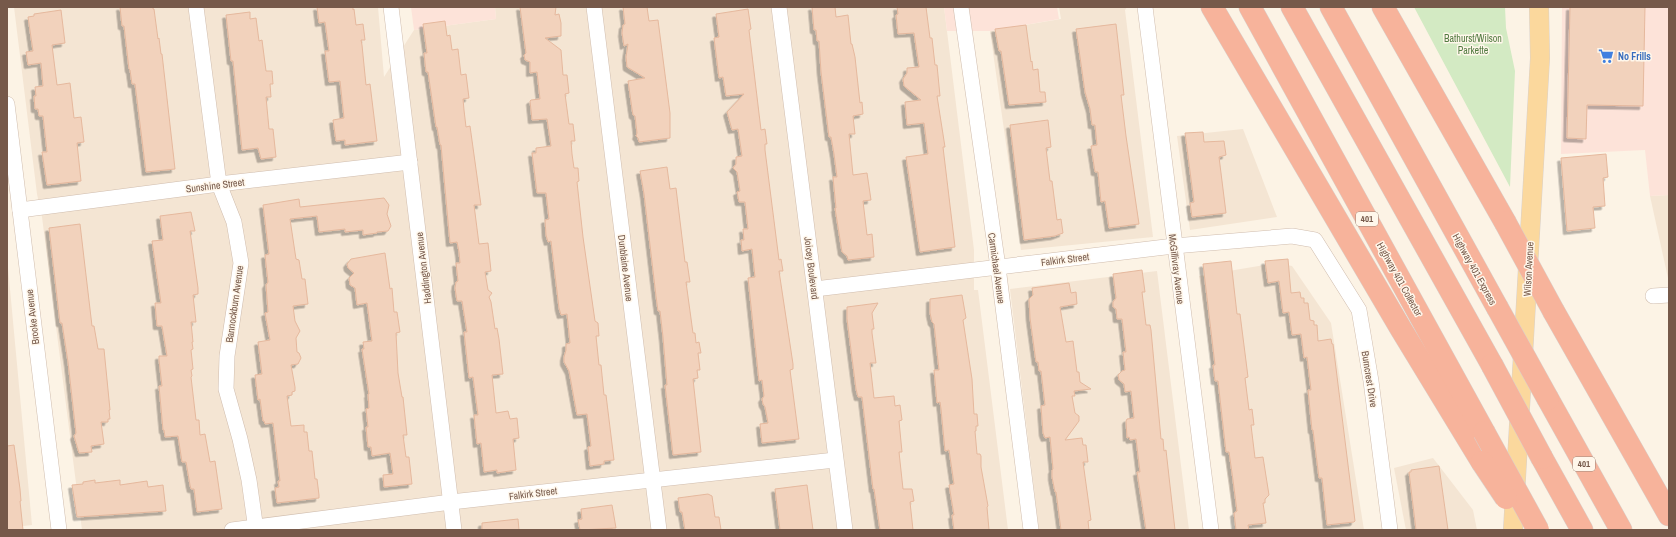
<svg xmlns="http://www.w3.org/2000/svg" width="1676" height="537" font-family="'Archivo Narrow',sans-serif">
	<style>
		.residential { fill: #f4e5d3 }
		.commercial { fill: #fde3d9 }
		.green { fill: #d3eac3 }
		.building { fill: #f2d2bc; stroke: #e5b89d; filter: url(#shadow) }
		.lines { fill: none; stroke-linecap: round; stroke-linejoin: round }
		.minor-casing { stroke: #d0bdae; stroke-width: 16 }
		.major-casing { stroke: #d9d1cc; stroke-width: 20 }
		.highway-casing { stroke: #d9d1cc; stroke-width: 23 }
		.minor { stroke: #fff; stroke-width: 15 }
		.major { stroke: #fbd89d; stroke-width: 19 }
		.highway { stroke: #f7b39b; stroke-width: 22 }
		.highway-bridge-casing { stroke: #d9d1cc; stroke-width: 23; stroke-linecap: butt }
		.highway-bridge { stroke: #f7b39b; stroke-width: 22 }
		.labels { text-anchor: middle; stroke-width: 3; stroke-linejoin: round; paint-order: stroke }
		.shield { fill: #fff7eb; stroke: #9f887a; stroke-width: 1 }
		.shield-label { font-size: 9px; font-weight: bold; fill: #76594a }
		.park-label { font-size: 10px; fill: #537b42; stroke: #fff7eb }
		.shop-label { font-size: 10px; font-weight: bold; fill: #366cbe; stroke: #fff7eb; text-anchor: start }
		.street-label { font-size: 10px; fill: #76594a; stroke: #fff7eb }
	</style>
	<defs>
		<filter id="shadow"><feDropShadow dx="-3.5" dy="3.5" stdDeviation="0" flood-color="#0004"/></filter>
	</defs>
	<rect width="100%" height="100%" fill="#fcf3e5"/>
	<g class="residential">
		<polygon points="14,7 378,7 384,77 414,30 496,19 495,7 944,7 974,250 974,290 978,290 1008,530 82,530 42,217 37,194"/>
		<polygon points="1059,7 1127,7 1125,10 1153,237 1021,250 990,31 1061,19"/>
		<polygon points="1243,129 1277,217 1190,230 1177,136"/>
		<polygon points="1669,195 1669,278 1668,278 1650,196"/>
		<polygon points="7,257 32,525 7,528"/>
		<polygon points="1277,263 1292,266 1331,323 1364,530 1235,530 1199,276"/>
		<polygon points="1157,271 1189,530 1039,530 1010,289"/>
		<polygon points="1433,458 1473,510 1477,530 1406,530 1394,468"/>
	</g>
	<g class="commercial">
		<polygon points="411,7 495,7 496,19 414,30"/>
		<polygon points="944,7 1057,7 1059,19 990,31 947,31"/>
		<polygon points="1562,7 1669,7 1669,195 1650,196 1645,150 1561,154"/>
	</g>
	<polygon class="green" points="1414,7 1505,7 1506,28 1515,71 1510,187"/>
	<g class="building">
		<polygon points="120,7 153,7 153,9 154,9 158,39 159,38 161,54 162,54 175,169 146,172 135,84 132,84 130,70 129,69 124,26 122,26"/>
		<polygon points="317,7 353,7 353,10 354,9 356,25 363,24 365,40 361,40 362,45 366,85 370,84 377,141 345,145 345,140 336,141 333,120 344,118 340,81 329,82 325,51 329,51 325,22 319,23"/>
		<polygon points="520,7 556,7 555,15 559,14 561,23 561,36 545,38 561,50 563,75 567,75 569,93 565,94 569,124 573,124 575,141 571,141 572,154 574,168 578,168 579,181 577,182 583,237 595,321 598,323 599,336 596,336 599,365 601,365 604,395 606,395 614,460 604,461 604,464 590,466 588,447 591,446 587,414 577,415 569,371 564,362 564,357 566,350 566,344 570,343 567,314 561,315 559,308 551,241 548,242 546,235 545,220 549,219 546,193 537,193 532,153 536,153 536,148 551,146 547,119 532,120 530,101 531,100 540,99 537,72 530,73 530,62 525,60 524,55 526,53"/>
		<polygon points="623,7 647,7 649,21 658,20 670,113 670,138 639,142 638,138 636,136 637,133 635,116 633,115 632,109 628,81 645,78 627,67 626,57 628,44 624,46 622,33 623,25 625,24"/>
		<polygon points="812,7 835,7 836,17 848,15 851,44 852,44 855,57 860,103 862,102 863,114 853,116 855,134 849,134 853,175 867,173 871,200 863,201 867,235 872,234 874,257 848,260 847,256 842,252 835,208 836,208 833,177 837,177 834,154 831,137 829,137 821,72 819,41 817,41 816,30 814,30"/>
		<polygon points="897,7 926,7 930,38 932,38 935,65 937,65 940,96 937,96 945,147 943,147 955,247 920,252 906,157 928,154 924,123 907,125 905,102 921,100 904,86 903,79 907,73 907,68 919,67 914,33 898,34 896,15 898,14"/>
		<polygon points="1570,7 1645,7 1643,106 1587,105 1586,139 1567,138"/>
		<polygon points="748,9 751,29 749,30 761,130 765,129 767,144 765,144 765,150 779,260 781,259 783,271 779,271 793,364 793,369 790,370 799,439 762,443 760,424 768,423 765,407 763,404 762,399 764,396 762,380 759,381 748,278 755,277 752,249 742,251 741,240 744,240 743,229 748,229 745,202 739,202 737,192 740,191 737,172 733,168 736,164 736,157 742,156 738,129 732,130 727,112 744,94 726,96 723,77 719,78 714,38 719,37 716,14"/>
		<polygon points="61,10 65,43 52,45 57,85 70,83 74,118 81,117 84,142 77,143 81,181 47,185 42,152 47,152 43,116 39,116 38,109 35,109 34,96 36,96 35,87 43,86 41,63 28,65 26,52 33,51 28,17 34,16 34,14"/>
		<polygon points="250,12 250,19 256,18 259,41 262,40 266,71 272,71 273,84 270,84 271,97 266,97 269,129 273,129 276,157 261,159 258,148 242,150 233,61 231,61 226,15"/>
		<polygon points="445,21 447,36 450,35 452,50 458,49 461,75 466,74 469,98 463,99 464,110 466,127 470,126 481,205 474,205 479,244 488,243 491,271 485,272 488,290 492,293 489,297 491,302 495,329 497,328 499,339 503,374 492,375 496,413 508,411 510,419 517,418 519,438 513,439 516,470 497,473 497,470 484,472 481,443 477,444 476,434 474,415 478,415 473,377 469,378 464,332 467,332 462,301 457,301 455,288 456,282 458,281 456,263 460,263 459,252 457,242 450,243 441,145 440,145 437,127 436,127 428,72 426,72 424,53 427,53 423,24"/>
		<polygon points="1116,24 1124,95 1121,95 1126,136 1139,224 1109,228 1105,201 1101,202 1098,172 1095,172 1091,146 1097,145 1095,125 1092,125 1090,109 1085,92 1076,29"/>
		<polygon points="1026,25 1031,62 1032,61 1033,70 1038,69 1040,92 1045,92 1046,102 1009,105 1001,51 999,51 995,29"/>
		<polygon points="1048,120 1051,147 1046,148 1050,181 1052,181 1057,220 1061,219 1063,233 1055,236 1024,240 1010,125"/>
		<polygon points="1203,132 1204,142 1224,141 1226,155 1219,157 1226,213 1192,217 1190,203 1194,202 1185,133"/>
		<polygon points="1606,154 1608,177 1603,178 1605,206 1593,207 1595,228 1567,231 1561,158"/>
		<polygon points="667,167 670,189 676,188 685,262 687,262 690,282 686,282 693,333 695,333 696,343 699,342 701,353 698,353 700,370 697,370 698,378 693,379 701,452 673,455 665,385 667,385 663,337 660,311 658,311 656,296 644,194 640,171"/>
		<polygon points="384,198 389,205 387,214 391,226 388,231 377,232 377,233 363,235 363,230 345,232 345,229 319,232 317,216 290,219 296,259 299,260 302,279 305,279 308,304 293,306 295,321 300,331 296,338 297,352 299,353 301,358 298,364 291,365 295,387 295,391 292,392 292,395 287,396 291,426 304,425 304,432 307,432 309,451 312,451 315,479 317,479 319,495 319,498 277,503 275,488 279,487 278,481 280,481 273,423 265,424 264,421 263,421 260,399 258,400 255,375 262,374 258,342 270,340 265,313 268,312 266,285 268,282 265,255 269,254 263,205 299,199 300,207"/>
		<polygon points="191,212 195,231 190,231 198,288 198,294 193,295 196,322 191,322 193,342 192,342 193,349 191,350 193,369 191,370 192,376 191,377 196,420 199,420 200,435 205,434 210,462 215,461 222,509 197,512 194,489 191,489 190,485 186,462 182,462 178,436 165,437 164,430 163,430 159,386 162,386 159,360 159,356 167,356 162,326 157,326 155,303 161,303 152,241 163,240 160,216"/>
		<polygon points="80,224 92,326 94,326 98,349 104,349 110,410 109,410 110,419 108,419 108,422 101,422 104,444 91,446 92,452 79,453 74,436 76,433 68,362 62,323 60,323 49,228"/>
		<polygon points="385,253 390,289 392,288 394,312 397,312 400,332 396,333 398,373 402,397 403,397 407,435 403,435 406,457 409,457 412,484 384,487 383,475 393,474 390,453 372,456 371,447 368,447 366,427 368,427 366,409 369,408 368,394 369,394 362,349 364,349 363,342 372,341 367,303 357,305 355,288 350,285 349,278 354,273 348,268 347,264 351,259"/>
		<polygon points="1288,259 1291,293 1300,292 1301,298 1304,298 1304,303 1308,303 1310,320 1314,321 1314,325 1317,325 1318,341 1331,339 1332,344 1333,344 1355,521 1354,522 1327,525 1322,478 1319,478 1313,430 1312,430 1308,390 1311,390 1307,357 1304,358 1301,334 1292,335 1289,312 1283,313 1279,281 1268,283 1265,261"/>
		<polygon points="1231,261 1237,314 1240,314 1246,361 1248,377 1245,378 1249,410 1252,409 1254,425 1251,425 1255,458 1263,457 1269,495 1265,499 1265,503 1263,503 1266,523 1248,525 1249,530 1236,530 1234,513 1237,511 1233,480 1229,452 1226,452 1218,381 1215,381 1213,365 1215,365 1203,264"/>
		<polygon points="1142,270 1145,292 1142,292 1146,325 1150,325 1151,330 1161,439 1163,439 1164,451 1166,450 1175,530 1146,530 1137,472 1140,472 1136,439 1130,440 1129,437 1127,438 1126,421 1127,419 1134,418 1131,391 1125,392 1124,384 1119,380 1118,375 1122,371 1125,370 1123,352 1126,352 1122,319 1117,319 1116,309 1113,307 1113,302 1116,298 1113,274"/>
		<polygon points="1069,283 1071,293 1076,292 1077,304 1060,307 1066,342 1073,341 1077,372 1079,372 1080,382 1091,389 1074,391 1075,396 1072,396 1075,413 1079,416 1079,421 1065,440 1082,438 1083,445 1086,445 1088,462 1083,462 1091,520 1088,521 1089,530 1061,530 1056,492 1055,492 1052,477 1052,470 1053,469 1050,437 1045,438 1043,433 1041,406 1045,405 1041,371 1039,371 1038,362 1036,362 1030,318 1029,299 1033,295 1032,288"/>
		<polygon points="962,295 966,318 963,320 972,379 974,414 977,414 978,426 976,426 976,431 975,431 977,454 980,454 981,456 981,467 988,506 987,507 989,530 954,530 952,515 954,515 949,485 954,484 949,450 945,451 941,409 940,402 937,403 934,370 939,370 934,324 932,322 930,313 930,299"/>
		<polygon points="878,303 872,313 874,329 872,329 872,333 876,363 870,363 874,398 894,396 895,406 900,405 902,420 899,421 902,452 899,452 903,489 912,489 914,501 910,502 913,530 880,530 874,489 873,489 862,397 858,397 856,389 847,319 847,307"/>
		<polygon points="14,445 20,489 21,501 20,501 23,530 7,530 7,446"/>
		<polygon points="1439,466 1448,530 1416,530 1409,472 1411,472 1411,470"/>
		<polygon points="95,480 95,483 120,480 120,485 147,481 148,487 163,485 166,511 77,517 72,485 83,484 83,482"/>
		<polygon points="807,485 813,530 780,530 775,489"/>
		<polygon points="708,494 712,496 715,517 719,517 721,530 685,530 682,512 680,512 678,498"/>
		<polygon points="612,505 616,528 580,530 578,520 582,519 581,509"/>
		<polygon points="518,519 519,530 482,530 482,523"/>
	</g>
	<g class="lines">
		<g class="minor-casing">
			<g id="minor">
				<polyline points="196,7 219,184 234,222 241,263 227,356 226,389 240,439 249,480 256,530"/>
				<polyline points="391,7 454,530"/>
				<polyline points="594,7 659,530"/>
				<polyline points="779,7 845,530"/>
				<polyline points="961,7 998,267 1031,530"/>
				<polyline points="1145,7 1211,530"/>
				<polyline points="7,104 59,530"/>
				<polyline points="20,210 219,184 410,162"/>
				<polyline points="815,289 1174,246 1292,236 1315,240 1359,310 1371,381 1390,530"/>
				<polyline points="1653,296 1669,295"/>
				<polyline points="232,530 451,502 835,460"/>
			</g>
		</g>
		<g class="major-casing">
			<polyline id="major" points="1513,530 1540,58 1539,7"/>
		</g>
		<g class="highway-casing">
			<g id="highway">
				<polyline points="1212,7 1401,329 1482,462"/>
				<polyline points="1250,7 1484,432"/>
				<polyline points="1292,7 1492,365"/>
				<polyline points="1331,7 1497,307"/>
				<polyline points="1383,7 1505,222"/>
				<polyline points="1554,312 1669,515"/>
				<polyline points="1548,399 1621,530"/>
				<polyline points="1542,458 1582,530"/>
			</g>
		</g>
		<use href="#minor" class="minor"/>
		<use href="#major" class="major"/>
		<use href="#highway" class="highway"/>
		<g class="highway-bridge-casing">
			<g id="highway-bridge">
				<polyline points="1505,222 1554,312"/>
				<polyline points="1497,307 1548,399"/>
				<polyline points="1492,365 1542,458"/>
				<polyline points="1484,432 1538,530"/>
				<polyline points="1482,462 1506,498"/>
			</g>
		</g>
		<use href="#highway-bridge" class="highway-bridge"/>
	</g>
	<defs>
		<g id="supermarket-bare" transform="scale(1.2)"><path d="M-6-5.5h2.5l.6 2H6L4.5 2H-2.5L-4.4-4H-6ZM-1.5 3.2a1.3 1.3 0 1 0 .1 0ZM3 3.2a1.3 1.3 0 1 0 .1 0Z" fill="#3f7fe0" stroke="#fff7eb" stroke-width="2.5" paint-order="stroke"/></g>
	</defs>
	<g fill-rule="evenodd">
		<use href="#supermarket-bare" x="1606" y="56"/>
	</g>
	<g class="labels">
		<g class="shield">
			<rect x="1356" y="212" width="22" height="14" rx="3"/>
			<rect x="1573" y="457" width="22" height="14" rx="3"/>
		</g>
		<g class="shield-label">
			<text x="1367" y="222">401</text>
			<text x="1584" y="467">401</text>
		</g>
		<g class="park-label">
			<text x="1473" y="42">Bathurst/Wilson<tspan x="1473" dy="12">Parkette</tspan></text>
		</g>
		<g class="shop-label">
			<text x="1618" y="60">No Frills</text>
		</g>
		<g class="street-label">
			<text transform="translate(215 185) rotate(-7)" y="4">Sunshine Street</text>
			<text transform="translate(1065 259) rotate(-7)" y="4">Falkirk Street</text>
			<text transform="translate(423 268) rotate(-97)" y="4">Haddington Avenue</text>
			<text transform="translate(626 268) rotate(83)" y="4">Dunblaine Avenue</text>
			<text transform="translate(812 268) rotate(83)" y="4">Joicey Boulevard</text>
			<text transform="translate(997 268) rotate(82)" y="4">Carmichael Avenue</text>
			<text transform="translate(1177 269) rotate(83)" y="4">McGillivray Avenue</text>
			<text transform="translate(1475 269) rotate(61)" y="4">Highway 401 Express</text>
			<text transform="translate(1528 269) rotate(-87)" y="4">Wilson Avenue</text>
			<text transform="translate(1400 279) rotate(61)" y="4">Highway 401 Collector</text>
			<text transform="translate(234 304) rotate(-82)" y="4">Bannockburn Avenue</text>
			<text transform="translate(32 317) rotate(-97)" y="4">Brooke Avenue</text>
			<text transform="translate(1370 379) rotate(81)" y="4">Burncrest Drive</text>
			<text transform="translate(533 493) rotate(-7)" y="4">Falkirk Street</text>
		</g>
	</g>
	<rect width="1676" height="537" fill="none" stroke="#76594a" stroke-width="16"/>
</svg>
